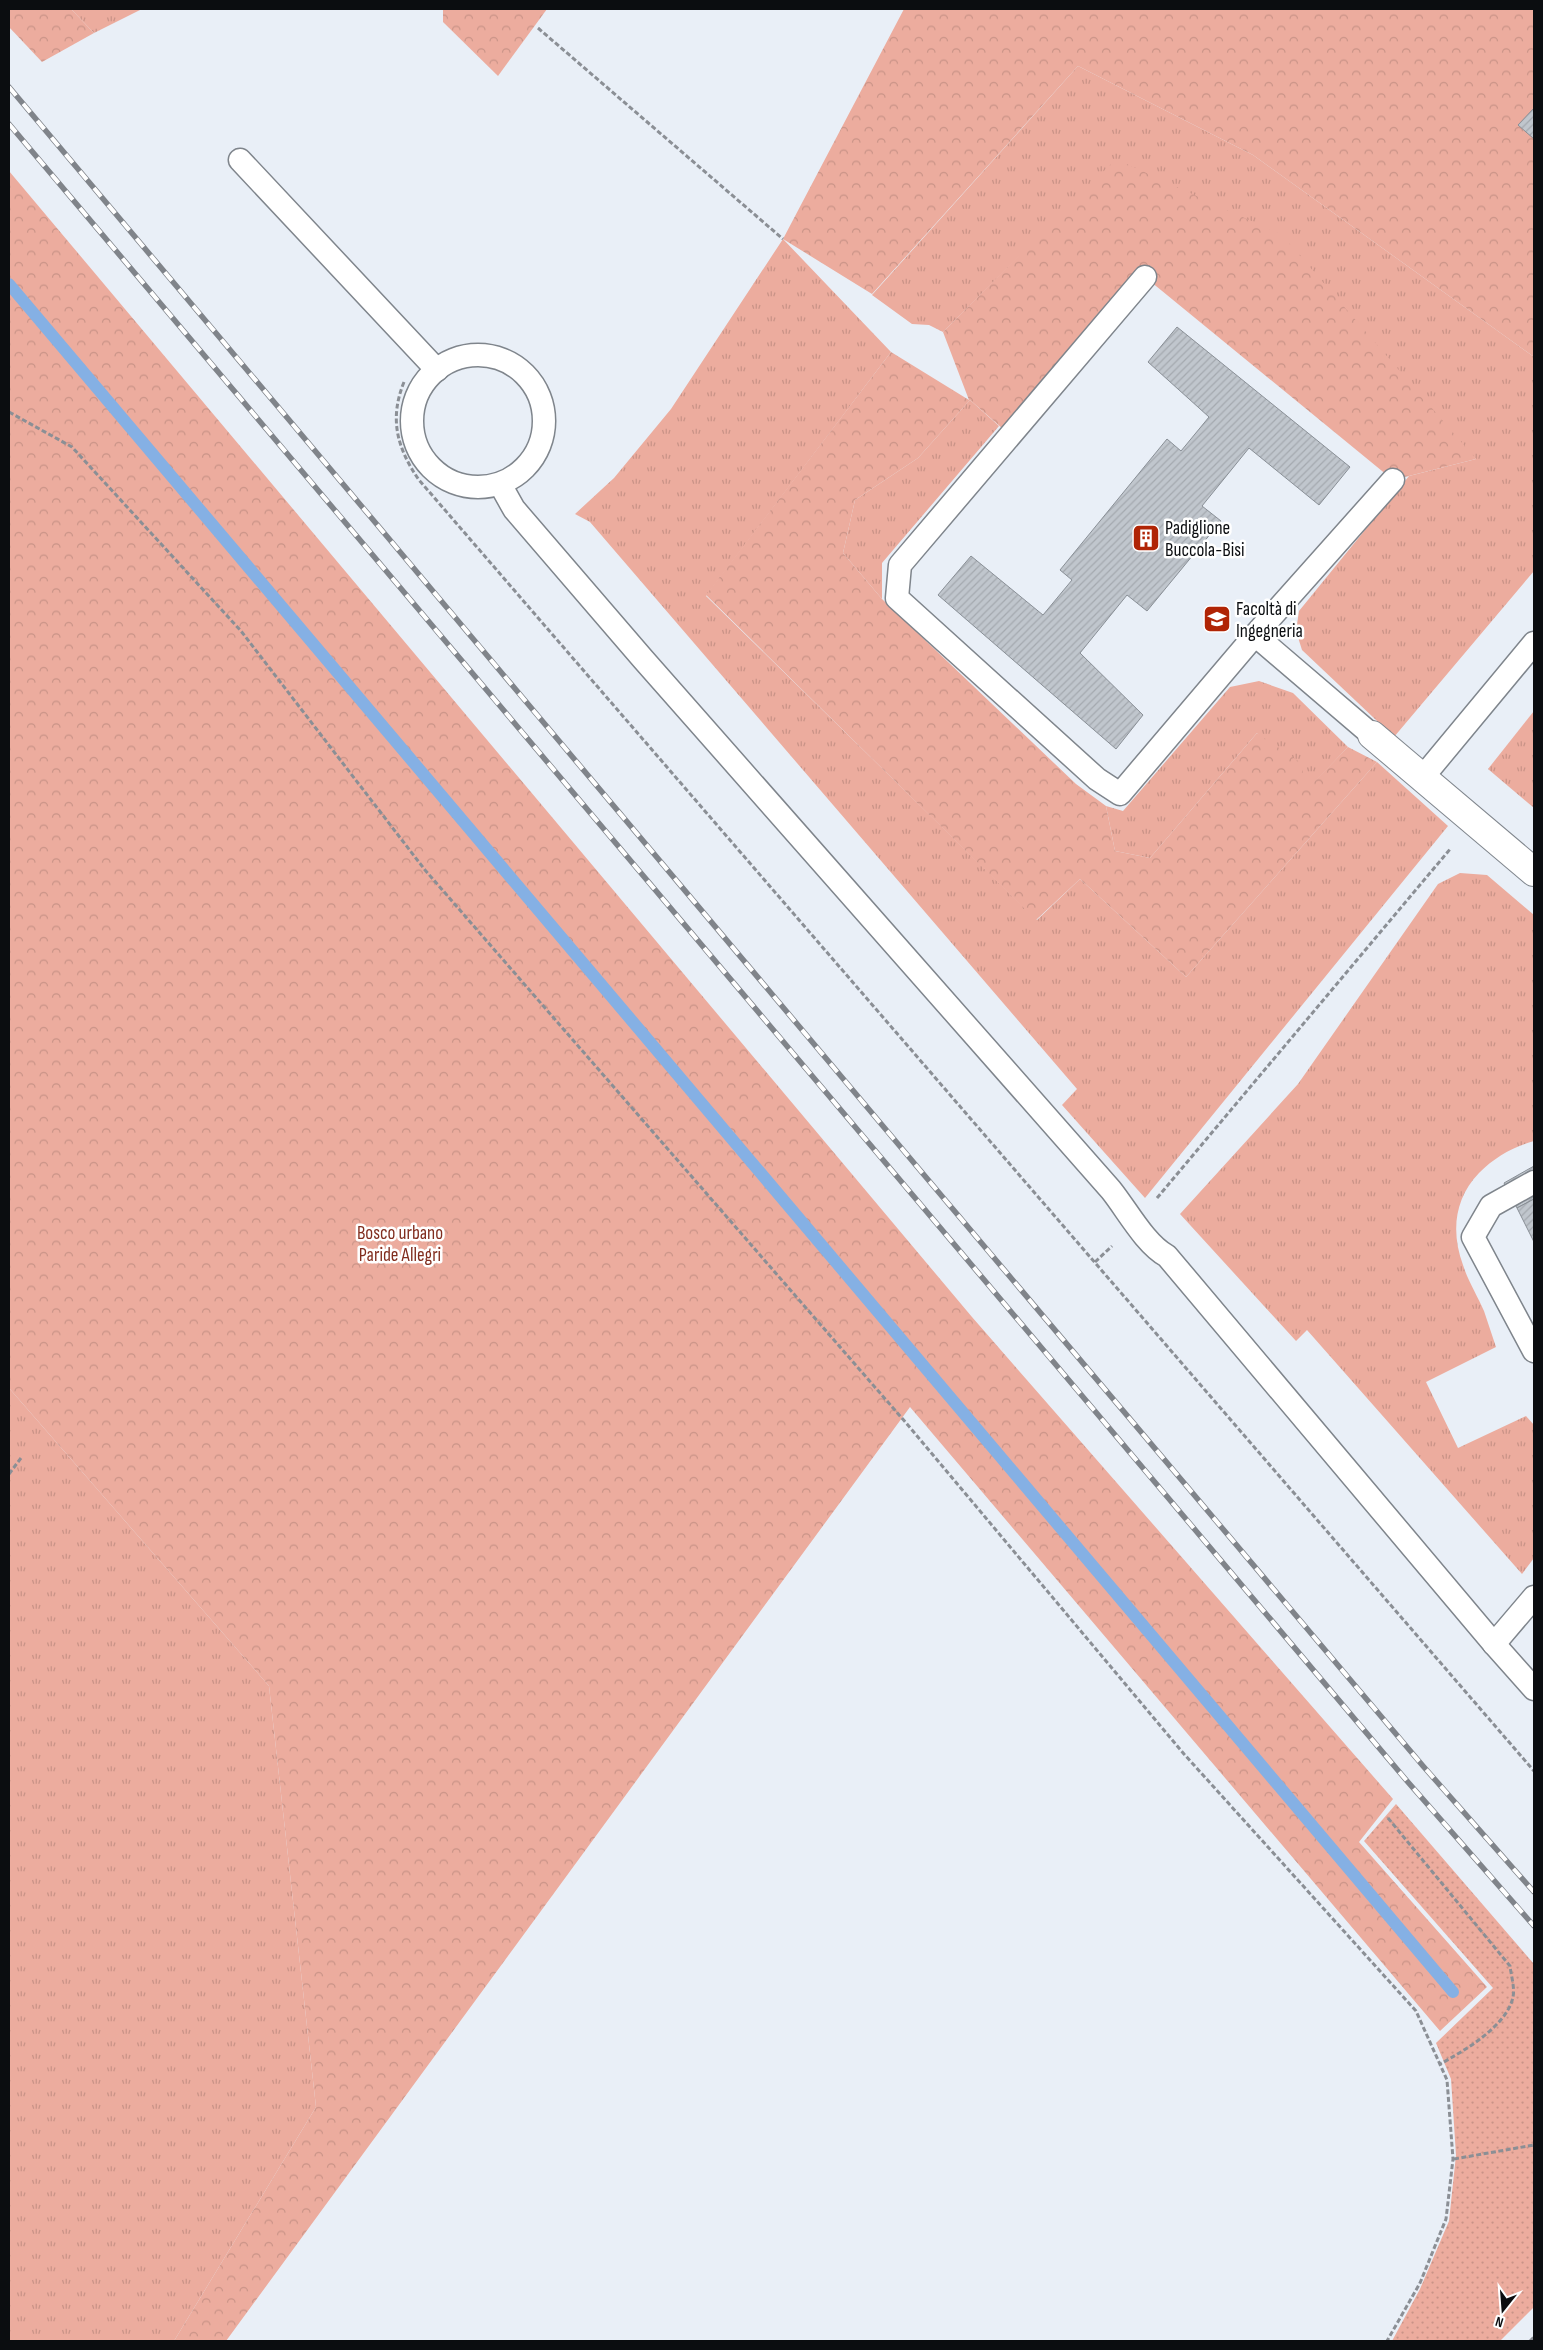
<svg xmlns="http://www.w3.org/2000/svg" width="1543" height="2350" font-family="'Sofia Sans Condensed',sans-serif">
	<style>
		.grass { fill: url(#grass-tufts) }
		.forest { fill: url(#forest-crowns) }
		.park { fill: url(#park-dots) }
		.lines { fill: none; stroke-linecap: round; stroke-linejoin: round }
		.stream { stroke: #85b0e4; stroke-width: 12 }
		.building { fill: url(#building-hatch); stroke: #898f96 }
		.service-casing { stroke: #7f858c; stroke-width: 25 }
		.pedestrian-casing { stroke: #7f858c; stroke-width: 30 }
		.path { stroke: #8b8f95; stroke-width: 3; stroke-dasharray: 5 2.5; stroke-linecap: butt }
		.service { stroke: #fff; stroke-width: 22 }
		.pedestrian { stroke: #fff; stroke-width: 28 }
		.rail-casing { stroke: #80848a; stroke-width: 5.5 }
		.rail { stroke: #fff; stroke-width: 4; stroke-dasharray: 11; stroke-linecap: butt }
		.labels { text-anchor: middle; stroke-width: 5; stroke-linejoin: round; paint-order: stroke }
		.poi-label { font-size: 19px; fill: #0b0d10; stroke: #fff; text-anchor: start }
		.park-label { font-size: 19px; fill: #812d1e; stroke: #fff }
	</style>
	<defs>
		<pattern id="grass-tufts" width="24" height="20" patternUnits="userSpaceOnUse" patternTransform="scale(1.25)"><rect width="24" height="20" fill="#ecac9e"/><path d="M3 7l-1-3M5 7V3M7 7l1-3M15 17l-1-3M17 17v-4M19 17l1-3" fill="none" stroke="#c99387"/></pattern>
		<pattern id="forest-crowns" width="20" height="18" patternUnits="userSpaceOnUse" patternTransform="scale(1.25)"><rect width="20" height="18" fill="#ecac9e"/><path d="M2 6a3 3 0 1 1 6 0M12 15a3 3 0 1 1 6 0" fill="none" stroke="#c99387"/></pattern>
		<pattern id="park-dots" width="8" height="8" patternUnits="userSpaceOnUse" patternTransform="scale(1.25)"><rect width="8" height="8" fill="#ecac9e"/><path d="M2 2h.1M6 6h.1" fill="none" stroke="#c99387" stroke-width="1.8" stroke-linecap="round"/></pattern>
		<pattern id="building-hatch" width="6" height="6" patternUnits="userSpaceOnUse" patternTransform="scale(1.25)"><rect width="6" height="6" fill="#c0c6cd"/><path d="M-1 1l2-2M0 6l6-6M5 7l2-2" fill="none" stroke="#a4a9af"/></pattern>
	</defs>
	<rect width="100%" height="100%" fill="#e9eff7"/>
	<g class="grass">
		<polygon points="71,9 142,9 94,33"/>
		<polygon points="1078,66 1253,155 1534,357 1534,571 1394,737 1302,650 1296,631 1299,611 1409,476 1476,459 1117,160 943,332 929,325 912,324 872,295"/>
		<polygon points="783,239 891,352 706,596 1037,920 1080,879 1186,977 1377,762 1448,826 1145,1198 1062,1105 1077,1089 590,522 575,514 614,478 671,409"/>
		<polygon points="970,400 999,426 882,563 882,599 843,553 855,500 918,458"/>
		<polygon points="1259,681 1293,693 1348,747 1306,791 1257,733 1150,858 1115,851 1106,806 1123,811 1230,687"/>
		<polygon points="1534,711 1534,808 1488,769"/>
		<path d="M1460 873 1487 875 1534 915V1141C1513 1147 1495 1157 1479 1173 1454 1199 1451 1232 1463 1265 1468 1281 1477 1295 1484 1311 1488 1323 1492 1335 1496 1347L1426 1382 1458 1448 1526 1416 1534 1425V1558L1522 1574 1307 1330 1296 1341 1180 1214 1298 1084 1438 884Z"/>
		<polygon points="9,1388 269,1686 316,2107 174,2341 9,2341"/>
	</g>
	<g class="forest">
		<polygon points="9,9 71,9 94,33 42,62 9,27"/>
		<polygon points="443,9 547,9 498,76 443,22"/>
		<polygon points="904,9 1534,9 1534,357 1253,155 1078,66 872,294 783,239"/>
		<polygon points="1116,159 1282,235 1476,459 1393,480 1145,277 1011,436 970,400 918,458 855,500 843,553 882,599 1076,784 1106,806 1115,851 1150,858 1257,733 1301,763 1306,790 1348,747 1377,762 1186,977 1080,879 1036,920 706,595 891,352 969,400 943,332"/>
		<polygon points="9,171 972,1317 1393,1799 1359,1842 1487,1987 1440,2031 910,1407 226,2341 174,2341 316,2107 269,1686 9,1388"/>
	</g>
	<polygon class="park" points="1396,1804 1534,1964 1534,2307 1500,2341 1392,2341 1420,2289 1449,2221 1456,2155 1451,2079 1436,2043 1493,1988 1364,1841"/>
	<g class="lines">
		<polyline class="stream" points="9,284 1453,1992"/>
	</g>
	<g class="building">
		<polygon points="1534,108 1534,139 1518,125"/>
		<polygon points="1177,327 1350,467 1319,505 1249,448 1202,506 1221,521 1147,611 1127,595 1080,653 1143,715 1116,749 938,595 971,556 1043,615 1072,580 1060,570 1167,439 1181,451 1209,417 1148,362"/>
		<polygon points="1534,1166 1534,1199 1517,1208 1504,1183"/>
		<polygon points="1534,1199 1534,1242 1517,1208"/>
	</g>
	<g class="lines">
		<g class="service-casing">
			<g id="service">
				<polyline points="240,160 437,370"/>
				<polyline points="1145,277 900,565 897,598 1097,779 1120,794 1255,635 1393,480"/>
				<circle cx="478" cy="421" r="66"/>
				<path d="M500 484 514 509 643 659 1111 1190C1127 1210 1145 1244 1167 1256L1494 1644 1534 1689"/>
				<polyline points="1255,635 1372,735"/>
				<polyline points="1422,778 1534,643"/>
				<polyline points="1534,1182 1491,1206 1473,1237 1534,1351"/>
				<polyline points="1494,1644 1534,1597"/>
			</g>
		</g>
		<g class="pedestrian-casing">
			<polyline id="pedestrian" points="1372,735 1534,872"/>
		</g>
		<g class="path">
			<polyline points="538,28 783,239"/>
			<path d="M404 382C389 419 397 448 419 480L1534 1771"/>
			<polyline points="9,412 72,447 241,631 425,870 907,1424 1184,1754 1416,2011 1447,2080 1453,2159 1446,2219 1420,2283 1387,2341"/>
			<polyline points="1157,1198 1451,848"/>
			<polyline points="1095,1262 1112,1246"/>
			<polyline points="9,1474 21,1458"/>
			<path d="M1388 1818 1510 1966C1511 1975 1515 1988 1513 1997 1507 2026 1464 2051 1440 2064"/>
			<polyline points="1454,2159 1534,2145"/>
			<polyline points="1530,2341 1534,2337"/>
		</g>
		<use href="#service" class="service"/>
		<use href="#pedestrian" class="pedestrian"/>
		<g class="rail-casing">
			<g id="rail">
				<polyline points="9,87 930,1182 1423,1766 1534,1892"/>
				<polyline points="9,124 1407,1781 1534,1926"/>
			</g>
		</g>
		<use href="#rail" class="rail"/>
	</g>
	<defs>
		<g id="building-square" transform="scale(1.4375)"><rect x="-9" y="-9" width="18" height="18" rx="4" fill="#b02405" stroke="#fff"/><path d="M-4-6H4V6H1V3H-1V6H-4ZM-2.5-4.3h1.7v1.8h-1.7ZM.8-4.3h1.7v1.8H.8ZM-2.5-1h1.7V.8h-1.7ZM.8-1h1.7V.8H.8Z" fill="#fff"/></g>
		<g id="university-square" transform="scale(1.4375)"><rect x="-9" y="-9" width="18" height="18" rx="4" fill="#b02405" stroke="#fff"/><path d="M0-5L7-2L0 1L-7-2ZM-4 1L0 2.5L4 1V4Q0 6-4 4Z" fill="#fff"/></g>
	</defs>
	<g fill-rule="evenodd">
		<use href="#building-square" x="1146" y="538"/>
		<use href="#university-square" x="1217" y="619"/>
	</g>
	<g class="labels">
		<g class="poi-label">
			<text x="1165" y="534">Padiglione<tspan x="1165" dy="22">Buccola-Bisi</tspan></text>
			<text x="1236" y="615">Facoltà di<tspan x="1236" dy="22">Ingegneria</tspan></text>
		</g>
		<g class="park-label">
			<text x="400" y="1239">Bosco urbano<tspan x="400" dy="22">Paride Allegri</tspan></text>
		</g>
	</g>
	<rect width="1543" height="2350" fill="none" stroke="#0b0d10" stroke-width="20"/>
	<g transform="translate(1503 2310) rotate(197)" stroke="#ffffff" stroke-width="4" paint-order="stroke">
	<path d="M0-4L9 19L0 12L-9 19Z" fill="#0b0d10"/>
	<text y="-8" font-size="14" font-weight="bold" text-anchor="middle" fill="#0b0d10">N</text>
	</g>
</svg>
